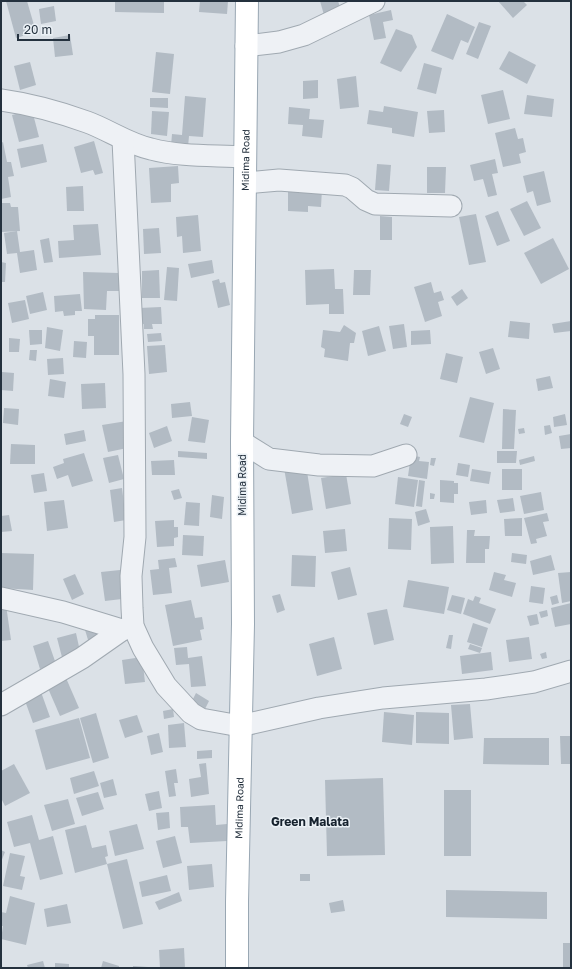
<svg xmlns="http://www.w3.org/2000/svg" width="572" height="969" font-family="'Golos Text',sans-serif">
	<style>
		.building { fill: #b2bbc4 }
		.lines { fill: none; stroke-linecap: round; stroke-linejoin: round }
		.minor-casing { stroke: #a0a9b1; stroke-width: 23 }
		.major-casing { stroke: #99a7b3; stroke-width: 24 }
		.minor { stroke: #eef1f5; stroke-width: 21 }
		.major { stroke: #fff; stroke-width: 22 }
		.labels { text-anchor: middle; stroke-width: 3; stroke-linejoin: round; paint-order: stroke }
		.street-label { font-size: 10px; fill: #24313e; stroke: #eaf0f5 }
		.quarter-label { font-size: 12px; font-weight: bold; fill: #16222e; stroke: #eaf0f5 }
	</style>
	<rect width="100%" height="100%" fill="#dbe1e7"/>
	<g class="building">
		<polygon points="6,1 27,1 36,32 16,38"/>
		<polygon points="115,1 164,1 164,13 115,12"/>
		<polygon points="200,1 228,1 227,14 199,12"/>
		<polygon points="320,1 338,1 341,10 324,15"/>
		<polygon points="498,1 523,1 527,5 513,18"/>
		<polygon points="54,6 56,21 41,24 39,9"/>
		<polygon points="391,10 393,20 383,22 386,38 374,40 369,15"/>
		<polygon points="447,14 475,27 468,43 461,40 453,60 431,51"/>
		<polygon points="479,22 491,26 478,59 466,54"/>
		<polygon points="396,29 412,35 417,47 401,72 380,63"/>
		<polygon points="70,35 73,55 55,57 53,38"/>
		<polygon points="509,51 536,65 527,84 499,69"/>
		<polygon points="156,52 174,54 170,94 152,92"/>
		<polygon points="30,62 36,85 20,90 14,66"/>
		<polygon points="424,63 442,68 436,94 417,89"/>
		<polygon points="356,76 359,107 340,109 337,79"/>
		<polygon points="318,80 318,98 303,99 303,81"/>
		<polygon points="503,90 510,119 488,124 481,95"/>
		<polygon points="527,95 554,99 552,117 524,114"/>
		<polygon points="185,96 206,98 203,137 189,136 188,147 171,146 172,134 182,135"/>
		<polygon points="150,98 168,98 168,108 150,107"/>
		<polygon points="384,106 418,112 414,137 392,133 392,128 367,124 369,110 383,112"/>
		<polygon points="289,107 310,109 309,119 324,120 322,138 302,136 303,125 288,124"/>
		<polygon points="32,110 39,137 19,142 12,115"/>
		<polygon points="444,110 445,132 429,133 427,111"/>
		<polygon points="152,111 169,112 167,136 151,134"/>
		<polygon points="515,128 518,139 523,138 526,152 519,154 521,163 503,167 495,133"/>
		<polygon points="94,141 103,173 95,175 93,170 81,173 74,147"/>
		<polygon points="3,142 7,162 11,162 14,176 8,177 11,197 1,199 1,143"/>
		<polygon points="43,144 47,162 21,168 17,149"/>
		<polygon points="495,159 498,173 492,174 497,195 488,197 483,179 474,181 470,165"/>
		<polygon points="377,164 391,165 389,191 375,190"/>
		<polygon points="178,166 179,183 171,184 171,202 151,203 149,168"/>
		<polygon points="427,167 446,167 445,193 427,193"/>
		<polygon points="544,171 551,202 537,206 533,191 527,193 523,176"/>
		<polygon points="83,186 84,211 67,211 66,187"/>
		<polygon points="288,187 322,189 321,207 308,206 308,212 288,211"/>
		<polygon points="527,201 541,228 524,236 510,209"/>
		<polygon points="1,203 10,203 11,207 18,207 20,231 2,232"/>
		<polygon points="498,211 510,241 497,246 485,216"/>
		<polygon points="476,214 486,262 469,265 459,217"/>
		<polygon points="198,215 201,251 183,253 182,236 177,237 176,217"/>
		<polygon points="380,216 392,217 392,240 380,240"/>
		<polygon points="98,224 101,255 59,258 58,241 74,240 73,225"/>
		<polygon points="159,228 161,253 144,254 143,229"/>
		<polygon points="17,231 20,252 34,250 37,270 20,273 17,253 7,254 4,233"/>
		<polygon points="49,238 53,262 44,263 40,240"/>
		<polygon points="553,238 569,269 541,284 524,253"/>
		<polygon points="212,260 214,273 191,278 188,264"/>
		<polygon points="1,262 6,263 5,282 1,282"/>
		<polygon points="167,267 179,268 177,301 164,300"/>
		<polygon points="334,269 335,289 343,289 344,314 329,314 329,304 306,305 305,270"/>
		<polygon points="159,270 160,298 142,298 142,271"/>
		<polygon points="354,270 371,270 370,295 353,295"/>
		<polygon points="83,272 119,273 119,291 107,291 106,310 84,309"/>
		<polygon points="219,279 220,283 225,282 230,305 218,308 212,281"/>
		<polygon points="431,282 434,293 441,291 444,300 438,302 442,316 425,322 414,287"/>
		<polygon points="462,289 468,298 457,306 451,297"/>
		<polygon points="43,292 47,310 30,314 26,296"/>
		<polygon points="80,294 82,311 75,311 75,315 64,316 63,311 55,312 54,296"/>
		<polygon points="25,300 29,319 12,323 8,303"/>
		<polygon points="161,307 162,324 152,324 153,329 144,329 144,324 140,325 139,308"/>
		<polygon points="95,315 119,315 119,355 94,355 94,336 88,336 88,319 95,319"/>
		<polygon points="510,321 530,323 529,339 508,337"/>
		<polygon points="571,321 571,331 554,333 552,324"/>
		<polygon points="404,324 407,347 393,349 389,326"/>
		<polygon points="344,325 356,333 354,343 350,343 348,361 324,357 325,349 321,347 323,330 340,332"/>
		<polygon points="379,326 386,351 368,356 362,331"/>
		<polygon points="47,327 63,330 60,351 45,348"/>
		<polygon points="29,330 42,330 42,344 30,345"/>
		<polygon points="430,330 431,344 411,345 411,331"/>
		<polygon points="161,333 162,341 148,342 147,334"/>
		<polygon points="9,338 20,339 19,352 9,352"/>
		<polygon points="74,341 87,342 86,358 73,357"/>
		<polygon points="165,345 167,372 149,374 147,346"/>
		<polygon points="493,348 500,369 486,374 479,352"/>
		<polygon points="30,350 37,350 36,361 29,360"/>
		<polygon points="446,353 463,357 457,383 440,379"/>
		<polygon points="63,358 64,374 48,375 47,359"/>
		<polygon points="2,372 14,373 13,391 1,390"/>
		<polygon points="550,376 553,388 538,391 536,379"/>
		<polygon points="50,379 66,382 64,398 48,396"/>
		<polygon points="105,383 106,408 82,409 81,384"/>
		<polygon points="470,397 494,403 484,443 459,437"/>
		<polygon points="190,402 192,416 172,418 171,404"/>
		<polygon points="4,408 19,409 18,425 3,423"/>
		<polygon points="503,409 516,410 514,449 502,449"/>
		<polygon points="404,414 412,417 408,427 400,424"/>
		<polygon points="565,414 567,425 554,427 553,417"/>
		<polygon points="192,417 209,420 205,443 188,441"/>
		<polygon points="127,421 132,447 108,452 102,425"/>
		<polygon points="550,425 552,433 545,435 544,426"/>
		<polygon points="167,426 172,441 154,448 149,433"/>
		<polygon points="524,428 525,433 519,434 518,429"/>
		<polygon points="84,430 86,441 66,445 64,434"/>
		<polygon points="571,434 571,448 561,449 559,436"/>
		<polygon points="11,444 35,445 35,464 10,464"/>
		<polygon points="178,451 207,453 207,459 178,457"/>
		<polygon points="497,451 517,451 516,463 497,463"/>
		<polygon points="84,453 93,481 72,487 68,475 57,479 53,467 64,463 63,459"/>
		<polygon points="118,455 124,479 109,483 103,458"/>
		<polygon points="411,455 420,457 419,461 429,462 427,479 408,476"/>
		<polygon points="534,456 535,461 520,465 519,460"/>
		<polygon points="431,458 436,458 434,466 430,465"/>
		<polygon points="174,460 175,475 152,475 151,461"/>
		<polygon points="458,463 470,465 468,477 456,475"/>
		<polygon points="306,465 313,510 292,514 284,468"/>
		<polygon points="472,469 491,472 489,484 470,481"/>
		<rect x="502" y="469" width="20" height="21"/>
		<polygon points="44,473 47,491 34,493 31,475"/>
		<polygon points="346,474 351,504 326,509 321,478"/>
		<polygon points="398,477 418,480 414,507 395,504"/>
		<polygon points="419,480 425,481 422,507 416,506"/>
		<polygon points="440,480 454,481 454,483 458,483 458,494 454,494 454,503 440,502"/>
		<polygon points="122,488 126,520 114,522 110,490"/>
		<polygon points="179,489 182,498 174,500 171,491"/>
		<polygon points="541,492 544,510 524,514 520,496"/>
		<polygon points="430,493 435,494 434,499 430,499"/>
		<polygon points="212,495 224,497 222,519 210,517"/>
		<polygon points="513,498 515,511 500,513 497,500"/>
		<polygon points="64,500 68,528 47,531 44,502"/>
		<polygon points="486,500 487,513 471,515 469,502"/>
		<polygon points="186,502 200,503 199,526 184,525"/>
		<polygon points="426,509 430,522 418,526 415,512"/>
		<polygon points="547,513 549,521 543,522 547,536 536,539 537,543 531,544 524,518"/>
		<polygon points="9,515 12,531 1,532 1,516"/>
		<polygon points="389,518 412,519 411,550 388,549"/>
		<polygon points="522,518 522,536 505,536 504,519"/>
		<polygon points="174,520 174,527 178,527 178,537 174,538 174,546 157,547 155,521"/>
		<polygon points="453,526 454,563 431,564 430,527"/>
		<polygon points="345,529 347,551 325,553 323,531"/>
		<polygon points="467,530 475,530 474,536 490,536 489,549 485,549 485,563 466,563"/>
		<polygon points="183,535 204,536 203,556 182,555"/>
		<polygon points="1,553 34,554 33,590 1,588"/>
		<polygon points="512,553 527,555 526,564 511,562"/>
		<polygon points="292,555 316,556 315,587 291,586"/>
		<polygon points="551,555 555,570 533,575 530,561"/>
		<polygon points="175,558 177,567 169,568 172,593 153,595 150,570 159,569 158,560"/>
		<polygon points="225,560 229,582 201,587 197,565"/>
		<polygon points="350,567 357,595 338,600 331,572"/>
		<polygon points="120,570 121,578 126,588 121,588 122,599 105,601 101,572"/>
		<polygon points="494,572 506,575 504,580 516,583 512,597 489,590"/>
		<polygon points="571,572 571,601 562,603 558,573"/>
		<polygon points="75,574 84,594 72,600 63,579"/>
		<polygon points="408,580 449,587 444,614 403,607"/>
		<polygon points="531,586 545,588 543,604 529,602"/>
		<polygon points="280,594 285,610 277,613 272,596"/>
		<polygon points="452,595 465,598 461,614 447,610"/>
		<polygon points="557,595 559,603 552,605 550,597"/>
		<polygon points="475,596 481,598 479,603 496,609 490,624 463,614 468,599 473,601"/>
		<polygon points="191,600 195,618 202,617 204,629 200,630 202,640 173,646 165,605"/>
		<polygon points="571,603 571,624 555,627 551,608"/>
		<polygon points="6,605 11,640 1,641 1,606"/>
		<polygon points="387,609 394,640 374,645 367,613"/>
		<polygon points="547,610 548,616 541,618 539,612"/>
		<polygon points="537,614 539,624 530,626 527,616"/>
		<polygon points="473,623 488,628 482,647 467,642"/>
		<polygon points="98,626 102,639 89,643 85,630"/>
		<polygon points="76,633 81,656 63,661 57,638"/>
		<polygon points="449,635 453,635 451,649 446,648"/>
		<polygon points="334,637 342,669 317,676 309,644"/>
		<polygon points="529,637 532,659 509,662 506,640"/>
		<polygon points="48,641 56,664 40,669 33,646"/>
		<polygon points="470,644 482,648 480,653 468,649"/>
		<polygon points="187,647 188,658 202,656 206,686 191,687 189,664 176,665 174,648"/>
		<polygon points="491,652 493,670 462,674 460,656"/>
		<polygon points="546,652 547,658 542,659 540,654"/>
		<polygon points="142,657 145,682 125,684 122,660"/>
		<polygon points="66,678 79,708 60,716 47,686"/>
		<polygon points="41,692 50,717 33,723 24,698"/>
		<polygon points="196,693 209,701 205,709 192,701"/>
		<polygon points="470,704 473,738 454,740 451,705"/>
		<polygon points="173,709 174,717 164,719 163,711"/>
		<polygon points="384,712 414,715 412,745 382,742"/>
		<polygon points="416,712 449,713 449,744 416,743"/>
		<polygon points="96,713 109,758 93,763 80,718"/>
		<polygon points="137,715 143,732 125,738 119,720"/>
		<polygon points="79,718 90,758 46,770 35,730"/>
		<polygon points="184,723 186,747 169,748 168,725"/>
		<polygon points="159,733 163,752 151,755 147,736"/>
		<polygon points="560,736 571,736 571,764 561,764"/>
		<polygon points="484,738 549,738 549,765 483,764"/>
		<polygon points="212,750 212,758 197,759 197,751"/>
		<polygon points="206,763 209,794 191,797 189,779 201,777 199,764"/>
		<polygon points="14,764 30,793 5,806 1,798 1,771"/>
		<polygon points="176,769 178,783 174,783 176,796 169,797 165,771"/>
		<polygon points="94,771 99,786 74,794 70,778"/>
		<polygon points="383,778 385,855 327,856 325,780"/>
		<polygon points="113,779 117,795 104,798 100,783"/>
		<rect x="444" y="790" width="27" height="66"/>
		<polygon points="159,791 162,808 149,811 145,794"/>
		<polygon points="98,792 104,809 82,816 76,798"/>
		<polygon points="68,799 75,824 52,831 44,805"/>
		<polygon points="215,805 216,825 227,824 227,841 190,843 188,827 181,827 180,807"/>
		<polygon points="169,812 170,828 158,830 156,813"/>
		<polygon points="32,815 39,840 53,836 63,874 40,880 30,843 14,847 7,822"/>
		<polygon points="137,824 144,849 115,856 109,831"/>
		<polygon points="86,825 92,848 106,845 108,856 105,857 107,864 75,873 65,830"/>
		<polygon points="175,836 182,863 163,868 156,841"/>
		<polygon points="1,850 5,852 1,862"/>
		<polygon points="10,853 25,856 20,876 25,877 22,890 3,886"/>
		<polygon points="127,859 143,924 123,929 107,864"/>
		<polygon points="212,864 214,887 189,890 187,866"/>
		<rect x="300" y="874" width="10" height="7"/>
		<polygon points="167,875 171,891 142,897 139,882"/>
		<polygon points="446,890 547,892 547,919 446,917"/>
		<polygon points="179,892 182,901 159,910 155,902"/>
		<polygon points="10,896 35,903 26,945 1,939 3,926 1,926 1,912 6,913"/>
		<polygon points="343,900 345,911 331,913 329,903"/>
		<polygon points="67,904 71,923 47,927 44,909"/>
		<rect x="563" y="943" width="8" height="25"/>
		<polygon points="184,948 185,968 160,968 159,950"/>
		<polygon points="43,961 45,968 28,968 27,965"/>
		<polygon points="103,961 119,966 119,968 101,968"/>
		<polygon points="55,963 69,964 69,968 55,968"/>
		<polygon points="133,966 148,967 148,968 133,968"/>
	</g>
	<g class="lines">
		<g class="minor-casing">
			<g id="minor">
				<polyline points="246,46 279,42 304,35 374,1"/>
				<path d="M1 100C30 104 59 112 87 122 109 130 128 144 151 149 181 157 214 155 245 157"/>
				<polyline points="123,140 134,374 135,537 131,576 132,608 133,626 143,648 166,686 191,713 201,719 240,726 319,708 383,698 486,689 534,682 571,671"/>
				<polyline points="246,183 279,180 345,185 352,188 366,200 375,204 451,206"/>
				<polyline points="242,442 269,459 319,465 373,466 406,455"/>
				<polyline points="1,598 63,612 122,630"/>
				<polyline points="1,705 82,658 122,630 133,626"/>
			</g>
		</g>
		<g class="major-casing">
			<g id="major">
				<path id="s1" d="M237 968V902L243 624 242 442 247 1"/>
			</g>
		</g>
		<use href="#minor" class="minor"/>
		<use href="#major" class="major"/>
	</g>
	<g class="labels">
		<g class="street-label">
			<text dy="4" stroke="none"><textPath href="#s1" startOffset="808">Midima Road</textPath></text>
			<text transform="translate(242 485) rotate(-90)" y="4">Midima Road</text>
			<text dy="4" stroke="none"><textPath href="#s1" startOffset="160">Midima Road</textPath></text>
		</g>
		<g class="quarter-label">
			<text x="310" y="826">Green Malata</text>
		</g>
	</g>
	<rect width="572" height="969" fill="none" stroke="#24313e" stroke-width="4"/>
	<path d="M18 34v6h51v-6" fill="none" stroke="#24313e" stroke-width="2"/>
	<text x="24" y="34" font-size="12" fill="#24313e" stroke="#eaf0f5" stroke-width="3" paint-order="stroke">20 m</text>
</svg>
